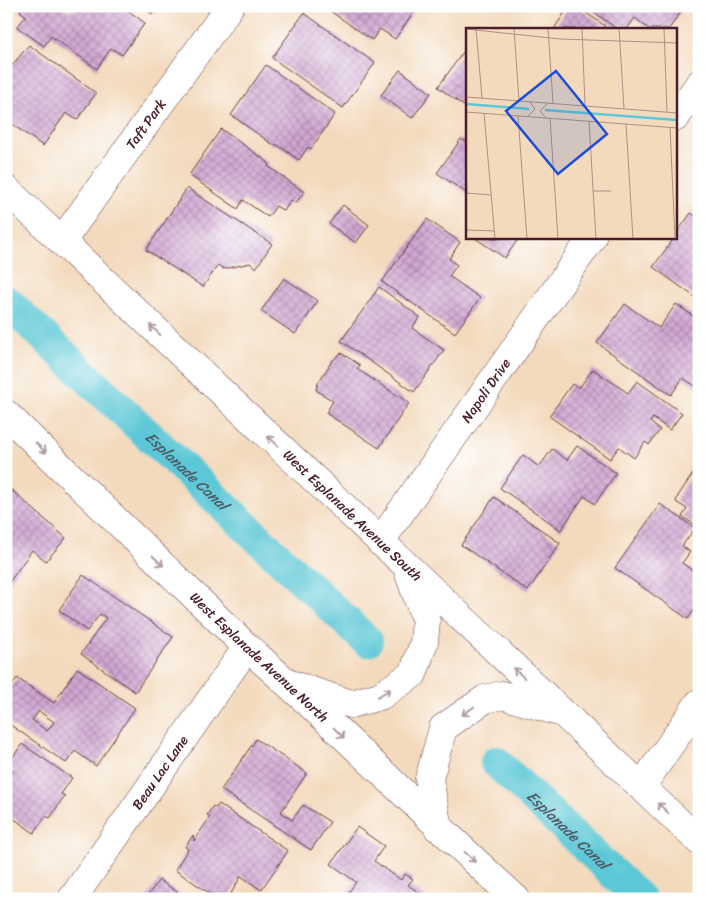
<svg xmlns="http://www.w3.org/2000/svg" width="705" height="905" font-family="Sriracha,sans-serif">
	<style>
		.lines { fill: none; stroke-linecap: round; stroke-linejoin: round }
		.canal { stroke: #5cc7d6; stroke-width: 32 }
		.building { fill: url(#building-cross-hatch); fill-rule: evenodd }
		.minor-casing { stroke: #633b41; stroke-width: 29 }
		.major-casing { stroke: #633b41; stroke-width: 29 }
		.minor { stroke: #fff; stroke-width: 28 }
		.major { stroke: #fff; stroke-width: 28 }
		.oneway { stroke: #ae9aa0 }
		.labels { text-anchor: middle; stroke-width: 4.5; stroke-linejoin: round; paint-order: stroke }
		.street-label { font-size: 14px; fill: #4a1f2b; stroke: #fff }
		.water-label { font-size: 15px; font-style: italic; fill: #505a67; stroke: #fff }
		.inset-river { fill: none; stroke: #5cc7d6; stroke-width: 2.5 }
		.inset-road { fill: none; stroke: #af8f83; stroke-width: 1 }
		.view { fill: #1d4ed8; fill-opacity: 0.15; stroke: #1d4ed8; stroke-width: 2.5 }
		.inset-edge { fill: none; stroke: #4a1f2b; stroke-width: 2.5 }
	</style>
	<defs>
		<pattern id="building-cross-hatch" width="8" height="8" patternUnits="userSpaceOnUse" patternTransform="scale(1.25)"><rect width="8" height="8" fill="#d0a7d2"/><path d="M0 0l8 8M0 8l8-8" fill="none" stroke="#ab87ab"/></pattern>
	</defs>
	<rect width="100%" height="100%" fill="#fff"/>
	<filter id="ink" filterUnits="userSpaceOnUse"><feTurbulence type="fractalNoise" baseFrequency=".02" numOctaves="2"/><feDisplacementMap in="SourceGraphic" scale="10" xChannelSelector="R" yChannelSelector="G"/><feConvolveMatrix kernelMatrix="1 2 1 2 8 2 1 2 1" color-interpolation-filters="sRGB"/></filter>
	<filter id="wash" filterUnits="userSpaceOnUse"><feTurbulence type="fractalNoise" baseFrequency=".0096" numOctaves="4" result="noise"/><feDisplacementMap in="SourceGraphic" scale="20" xChannelSelector="R" yChannelSelector="G"/><feGaussianBlur stdDeviation="1.12" result="paint"/><feColorMatrix in="noise" values="0 0 0 0 0 0 0 0 0 0 0 0 0 0 0 0 0 1.4 0 .05"/><feComposite in="paint" operator="in"/></filter>
	<g filter="url(#wash)">
		<rect width="100%" height="100%" fill="#f3dabd"/>
		<g class="lines">
			<g class="canal">
				<path id="s1" d="M6 301 367 641"/>
				<path id="s2" d="M496 762 640 899"/>
			</g>
		</g>
		<g id="blocks">
			<g class="building">
				<polygon points="24,6 62,6 71,12 75,6 122,6 145,23 122,55 111,48 97,69 51,36 44,46 17,27 26,16 20,11"/>
				<polygon points="142,6 157,6 152,14"/>
				<polygon points="323,6 418,6 395,39 380,29 372,40"/>
				<polygon points="569,6 576,6 605,26 603,29 554,29"/>
				<polygon points="593,6 685,6 669,29 649,29 635,18 627,29 617,29 591,10"/>
				<polygon points="304,13 375,63 343,108 272,58"/>
				<polygon points="29,45 96,93 77,120 66,113 43,146 6,120 6,67 9,69"/>
				<polygon points="466,48 468,49 468,109 438,87"/>
				<polygon points="266,65 335,114 311,149 308,147 299,160 276,144 275,146 231,115"/>
				<polygon points="400,70 431,93 412,118 381,95"/>
				<polygon points="221,129 269,163 268,166 304,192 296,203 291,200 284,211 276,206 268,217 243,200 238,209 189,175"/>
				<polygon points="461,139 468,143 468,194 437,173"/>
				<polygon points="187,188 272,244 256,268 250,263 224,269 218,265 203,287 146,250"/>
				<polygon points="343,205 369,225 356,243 329,224"/>
				<polygon points="691,213 699,219 699,300 653,267 674,238 676,238 676,234"/>
				<polygon points="427,219 460,242 449,259 457,265 449,276 480,298 455,333 382,282"/>
				<polygon points="475,238 519,238 505,258"/>
				<polygon points="284,278 318,301 295,334 261,311"/>
				<polygon points="379,287 420,317 412,328 444,350 414,392 341,341"/>
				<polygon points="625,304 659,328 676,304 699,320 699,384 697,387 683,378 671,395 597,343"/>
				<polygon points="341,353 360,365 357,369 409,403 379,448 326,413 333,401 316,390 318,383 332,361"/>
				<polygon points="593,369 628,393 637,381 682,413 670,430 653,418 650,422 660,430 649,445 645,442 634,458 619,447 610,459 549,416 572,384 579,388"/>
				<polygon points="577,446 616,473 595,504 584,496 561,530 500,488 523,455 539,467 552,449 567,460"/>
				<polygon points="694,472 696,479 699,475 699,527 682,517 687,509 676,502 678,496"/>
				<polygon points="6,485 66,538 46,561 32,550 6,587"/>
				<polygon points="494,497 560,543 528,591 461,545"/>
				<polygon points="660,504 695,528 682,546 690,552 682,563 699,575 699,603 688,619 615,568"/>
				<polygon points="83,575 173,637 135,692 81,654 106,618 100,614 87,631 59,610"/>
				<path d="M77 668 135 708 96 766 75 751 66 763 6 722V694L17 678 54 703ZM39 711 54 722 47 731 32 720Z"/>
				<polygon points="256,739 307,773 281,812 292,820 303,805 330,822 311,850 221,790"/>
				<polygon points="22,744 72,778 61,794 65,796 61,801 50,818 46,816 34,833 6,813 6,782 13,771 6,767"/>
				<polygon points="219,804 288,851 261,890 241,876 228,899 218,899 175,870 188,849 185,847 193,835 194,841 210,817 207,815 213,806 216,808"/>
				<polygon points="357,827 384,846 374,861 401,880 405,874 413,879 408,885 428,899 344,899 356,882 331,864"/>
				<polygon points="159,880 188,899 145,899"/>
			</g>
		</g>
	</g>
	<g filter="url(#ink)">
		<use href="#blocks" fill-opacity="0" stroke="#633b41" stroke-width="1"/>
		<g class="lines">
			<g class="minor-casing">
				<g id="minor">
					<polyline points="676,117 699,84"/>
					<path id="s3" d="M62 241 230 6"/>
					<path id="s4" d="M380 542 592 238"/>
					<polyline points="641,787 699,703"/>
					<path id="s5" d="M72 899 247 647"/>
				</g>
			</g>
			<g class="major-casing">
				<g id="major">
					<path id="s6" d="M6 189 699 841"/>
					<path id="s7" d="M6 414 247 647C339 728 425 816 516 899"/>
					<polyline points="294,685 351,704 380,696 413,674 424,642 426,621 409,574"/>
					<polyline points="438,828 429,779 443,728 485,699 502,695 556,711"/>
				</g>
			</g>
			<use href="#minor" class="minor"/>
			<use href="#major" class="major"/>
		</g>
		<defs><path id="oneway-shaft" d="M-6 0H5M1.5-3L5.5 0L1.5 3" fill="none" stroke-width="1.6" stroke-linecap="round" stroke-linejoin="round" transform="scale(1.25)"/></defs>
		<g class="oneway">
			<use href="#oneway-shaft" transform="translate(155 330) rotate(-137)"/>
			<use href="#oneway-shaft" transform="translate(273 441) rotate(-137)"/>
			<use href="#oneway-shaft" transform="translate(41 448) rotate(44)"/>
			<use href="#oneway-shaft" transform="translate(158 561) rotate(44)"/>
			<use href="#oneway-shaft" transform="translate(519 673) rotate(-137)"/>
			<use href="#oneway-shaft" transform="translate(384 693) rotate(-30)"/>
			<use href="#oneway-shaft" transform="translate(468 711) rotate(145)"/>
			<use href="#oneway-shaft" transform="translate(339 733) rotate(44)"/>
			<use href="#oneway-shaft" transform="translate(663 808) rotate(-137)"/>
			<use href="#oneway-shaft" transform="translate(470 857) rotate(43)"/>
		</g>
	</g>
	<g class="labels">
		<g class="street-label">
			<text dy="5" stroke="none"><textPath href="#s3" startOffset="144">Taft Park</textPath></text>
			<text dy="5" stroke="none"><textPath href="#s4" startOffset="185">Napoli Drive</textPath></text>
			<text dy="5" stroke="none"><textPath href="#s6" startOffset="476">West Esplanade Avenue South</textPath></text>
			<text dy="5" stroke="none"><textPath href="#s7" startOffset="351">West Esplanade Avenue North</textPath></text>
			<text dy="5" stroke="none"><textPath href="#s5" startOffset="154">Beau Lac Lane</textPath></text>
		</g>
		<g class="water-label">
			<text dy="5" stroke="none"><textPath href="#s1" startOffset="248">Esplanade Canal</textPath></text>
			<text dy="5" stroke="none"><textPath href="#s2" startOffset="99">Esplanade Canal</textPath></text>
		</g>
	</g>
	<g transform="translate(466 28)">
		<rect width="211" height="211" fill="#f3dabd"/>
		<path class="inset-river" d="M0 76 63 81M79 82 211 92"/>
		<path class="inset-road" d="M10 0 16 70M48 0 53 73M82 0 87 75M116 0 119 78M153 0 158 81M198 0 201 85M0 1 94 11 212 15M0 69 212 85M0 84 212 100M18 85 29 211M52 88 61 211M62 88 69 81 63 73M80 90 74 83 82 75M84 90 92 211M123 93 130 211M160 96 167 211M204 99 209 211M0 139 1 165M127 163H145M0 165 25 167M0 202 29 203"/>
		<path class="view" d="M90 43 141 106 92 146 40 83Z"/>
		<rect width="211" height="211" class="inset-edge"/>
	</g>
	<rect width="705" height="905" fill="none" stroke="#fff" stroke-width="25"/>
</svg>
